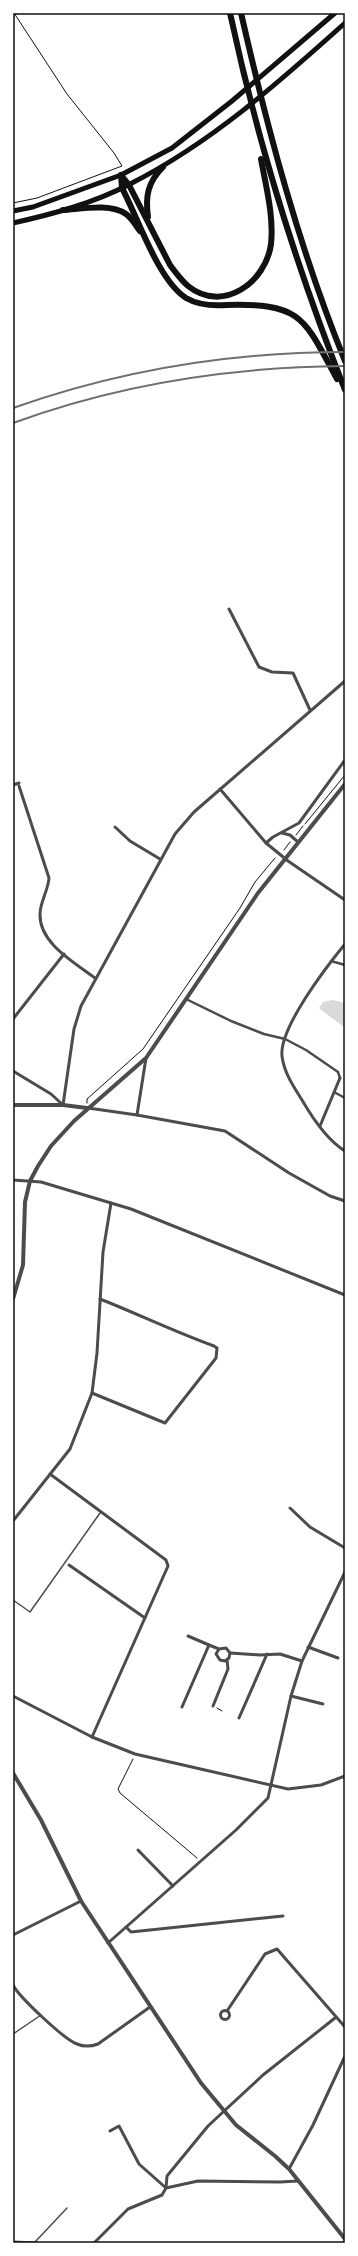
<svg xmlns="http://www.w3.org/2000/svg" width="358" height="2256" font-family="Ubuntu,sans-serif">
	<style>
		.water { fill: #d9d9d9 }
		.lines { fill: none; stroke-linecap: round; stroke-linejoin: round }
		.path { stroke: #111; stroke-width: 1 }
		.service { stroke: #4c4c4c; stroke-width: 1.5 }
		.pedestrian { stroke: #4c4c4c; stroke-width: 2.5 }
		.minor { stroke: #4c4c4c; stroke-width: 3 }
		.tertiary { stroke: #4c4c4c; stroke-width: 4 }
		.primary { stroke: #111; stroke-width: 5 }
		.motorway { stroke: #111; stroke-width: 6 }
		.rail { stroke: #707070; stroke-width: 2 }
		.neatline { fill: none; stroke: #111; stroke-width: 1.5 }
	</style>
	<rect width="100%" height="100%" fill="#fff"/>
	<polygon class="water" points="333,1000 345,1003 345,1028 319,1008 323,1002"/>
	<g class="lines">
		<g class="path">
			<polyline points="13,203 37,198 122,166 114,153 67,94 14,13"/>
			<polyline points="305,824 345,775"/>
			<polyline points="296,835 303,826"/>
			<polyline points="284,850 290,842"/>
			<polyline points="87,1103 87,1099 143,1049 240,908 255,882 275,858"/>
			<polyline points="217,1708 222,1711"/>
			<polyline points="133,1759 118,1789 120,1793 197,1858"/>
		</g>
		<g class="service">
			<polyline points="13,1600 30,1612 100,1513"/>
			<polyline points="13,2034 41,2015"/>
			<polyline points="35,2242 67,2208"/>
		</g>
		<g class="pedestrian">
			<polyline points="331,961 345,965"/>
			<polyline points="186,999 231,1021 264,1034 285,1039 306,1050 338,1072 340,1078"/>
			<polyline points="334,1092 345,1098"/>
		</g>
		<g class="minor">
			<polyline points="229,609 259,667 272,672 293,673 310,710"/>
			<polyline points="13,785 19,783"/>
			<path d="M19 786 49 878C48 891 40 902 40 914 39 943 74 962 95 978"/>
			<polyline points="220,789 266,843 288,861 345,900"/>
			<polyline points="115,827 130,841 160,859"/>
			<polyline points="282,833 290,835 298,842"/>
			<polyline points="266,843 273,837 299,823 345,760"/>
			<path d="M345 944C327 966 279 1028 282 1056 284 1073 294 1087 302 1100 313 1119 327 1140 345 1151"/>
			<polyline points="13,1019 64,954"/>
			<polyline points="13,1071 51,1094 63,1105"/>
			<polyline points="63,1105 74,1029 81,1006 175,834 194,812 345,681"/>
			<polyline points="88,1108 137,1115 225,1131 289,1173 330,1196 345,1201"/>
			<polyline points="137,1115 146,1058"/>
			<polyline points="320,1126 340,1078"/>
			<polyline points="13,1180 41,1182 131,1209 345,1295"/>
			<path d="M92 1393 165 1423 216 1358 217 1348 214 1346C175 1332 138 1314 100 1299"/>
			<polyline points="50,1474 166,1560 168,1566 92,1737"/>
			<polyline points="290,1508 310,1527 345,1548"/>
			<polyline points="13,1521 70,1449 92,1393 97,1353 103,1252 111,1203"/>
			<polyline points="69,1565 145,1618"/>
			<polyline points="188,1636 209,1645"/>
			<polyline points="308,1647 338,1658"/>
			<polyline points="230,1653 260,1655 280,1654 302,1661"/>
			<polyline points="13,1696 92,1737 135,1754 288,1789 321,1785 345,1776"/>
			<polyline points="291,1696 323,1704"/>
			<polyline points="213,1706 228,1669 227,1660"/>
			<polyline points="182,1707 209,1645 219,1649 226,1648 230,1653 229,1658 225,1661 220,1660 216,1654 219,1649"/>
			<polyline points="239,1718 267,1654"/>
			<polyline points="138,1850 173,1886"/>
			<polyline points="126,1927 131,1932 283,1916"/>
			<polyline points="13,1935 81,1901"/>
			<polyline points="108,1943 236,1830 268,1798 291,1696 302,1661 345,1572"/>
			<path d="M13 1985C19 1997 65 2040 77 2044 84 2047 90 2047 98 2044L150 2007"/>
			<circle cx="225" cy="2015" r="4.5"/>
			<polyline points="227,2011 265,1954 277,1949 345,2027"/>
			<polyline points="110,2131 119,2126 139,2164 166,2188 198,2181 280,2182 298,2181"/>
			<polyline points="289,2169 313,2125 345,2056"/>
			<polyline points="13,2242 37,2243"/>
			<polyline points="94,2243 128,2209 162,2195 166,2188 167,2176 208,2126 263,2075 335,2018"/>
		</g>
		<g class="tertiary">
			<polyline points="13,1105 63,1105 87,1108"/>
			<polyline points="13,1299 23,1265 25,1202 30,1181 38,1166 51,1146 74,1121 146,1058 258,893 345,784"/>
			<polyline points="13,1773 41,1820 81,1901 201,2083 236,2125 275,2156 289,2169 345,2239"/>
		</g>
		<g class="primary">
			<polyline points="13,211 33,207 121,175 172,148 232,101 335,13"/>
			<path d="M13 223C53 214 94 203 130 184 211 143 278 83 345 23"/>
		</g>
		<g class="motorway">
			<path d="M230 13C258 144 296 266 345 390"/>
			<path d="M241 13C268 131 299 248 345 361"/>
			<path d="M121 175 129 185 170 265C176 273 181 280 188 286 223 314 266 282 271 244 274 216 266 187 261 159"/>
			<path d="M121 175 122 188C138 218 158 280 186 298 198 305 214 306 227 305 302 303 304 318 337 379"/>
			<path d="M63 210C81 209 110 203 126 214 133 219 135 225 140 231"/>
			<path d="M148 217C145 196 148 182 163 167"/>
		</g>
		<g class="rail">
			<path d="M13 408C120 370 232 352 345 352"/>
			<path d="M13 423C119 384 232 367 345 366"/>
		</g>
	</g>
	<rect width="358" height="2256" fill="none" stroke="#ffffff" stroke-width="28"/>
	<rect x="14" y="14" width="330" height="2228" class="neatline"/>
</svg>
